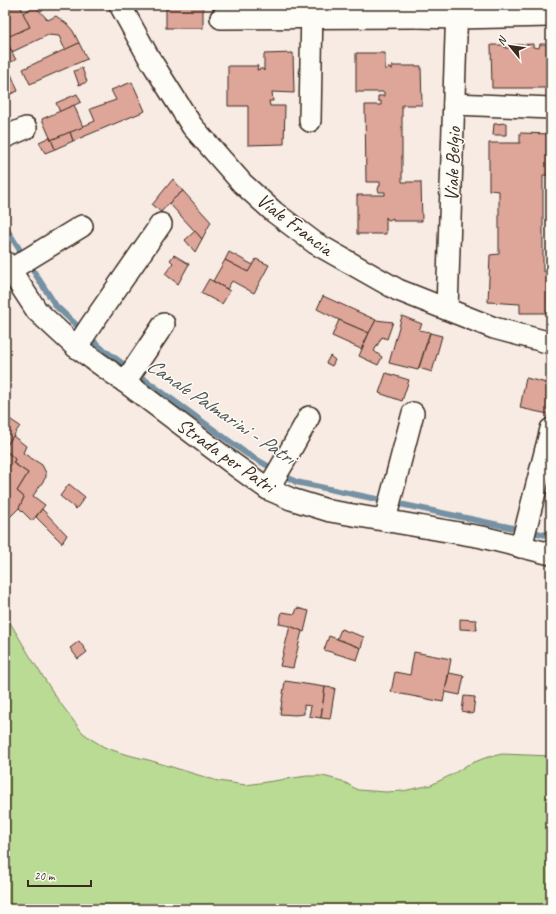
<svg xmlns="http://www.w3.org/2000/svg" width="556" height="914" font-family="Caveat,sans-serif">
	<style>
		.green { fill: #badb94; stroke: #7a8259 }
		.lines { fill: none; stroke-linecap: round; stroke-linejoin: round }
		.stream { stroke: #7591a3; stroke-width: 6 }
		.building { fill: #dea599; stroke: #3b2a1e }
		.minor-casing { stroke: #3b2a1e; stroke-width: 24 }
		.minor { stroke: #fdfcf7; stroke-width: 21 }
		.labels { text-anchor: middle; stroke-width: 3; stroke-linejoin: round; paint-order: stroke }
		.street-label { font-size: 20px; fill: #3b2a1e; stroke: #fdfcf7 }
		.water-label { font-size: 21px; font-style: italic; fill: #535555; stroke: #fdfcf7 }
	</style>
	<rect width="100%" height="100%" fill="#f7ebe4"/>
	<filter id="ink" filterUnits="userSpaceOnUse"><feTurbulence type="fractalNoise" baseFrequency=".025" numOctaves="2"/><feDisplacementMap in="SourceGraphic" scale="8" xChannelSelector="R" yChannelSelector="G"/><feConvolveMatrix kernelMatrix="1 2 1 2 8 2 1 2 1" color-interpolation-filters="sRGB"/></filter>
	<g filter="url(#ink)">
		<polygon class="green" points="5,614 31,658 58,700 82,732 91,739 104,747 121,753 152,761 218,781 246,785 307,776 323,776 342,781 358,790 386,792 403,791 431,785 453,774 467,765 485,758 502,754 551,756 551,909 5,909"/>
		<g class="lines">
			<polyline class="stream" points="5,227 56,306 101,348 247,454 296,482 551,536"/>
		</g>
		<g class="building">
			<polygon points="5,5 20,5 30,27 5,39"/>
			<rect x="166" y="5" width="37" height="23"/>
			<rect x="332" y="5" width="41" height="5"/>
			<rect x="387" y="5" width="10" height="4"/>
			<polygon points="35,6 48,20 56,16 67,24 73,31 79,43 65,50 59,36 48,35 12,52 5,38 30,27 23,13"/>
			<polygon points="5,39 16,60 5,64"/>
			<polygon points="79,43 87,59 30,84 23,69"/>
			<polygon points="533,44 533,47 539,48 540,44 551,44 551,88 492,88 491,45 505,45 505,48 511,48 511,45"/>
			<polygon points="293,53 294,93 272,92 273,101 269,101 270,106 285,106 284,144 248,145 248,106 228,106 228,66 258,66 257,70 260,69 263,69 264,71 264,54"/>
			<polygon points="356,53 385,53 385,70 388,68 390,68 392,70 392,66 421,66 422,105 402,105 402,182 421,182 422,221 393,221 393,218 389,220 387,219 386,217 386,234 357,234 357,195 385,195 385,192 379,192 378,190 379,186 380,186 380,182 366,182 365,105 381,105 381,101 378,101 378,96 384,96 384,92 356,92"/>
			<polygon points="82,68 87,82 79,85 74,71"/>
			<polygon points="11,74 18,91 5,96 5,76"/>
			<polygon points="132,82 145,111 73,141 70,132 95,121 90,109 116,100 111,90"/>
			<polygon points="77,94 81,102 60,112 56,103"/>
			<polygon points="74,105 83,127 51,140 42,119"/>
			<polygon points="506,123 506,135 493,135 494,124"/>
			<polygon points="70,132 73,141 55,149 51,140"/>
			<polygon points="520,133 551,134 551,175 543,175 543,271 551,272 551,313 520,313 520,304 488,302 490,255 499,254 499,191 489,190 489,143 520,143"/>
			<polygon points="50,137 55,149 45,153 39,142"/>
			<polygon points="173,179 183,191 169,203 161,212 152,205"/>
			<polygon points="183,191 211,222 202,239 169,203"/>
			<polygon points="195,231 202,239 195,252 185,240"/>
			<polygon points="229,252 253,265 248,272 225,260"/>
			<polygon points="174,255 189,264 178,284 165,274 173,263 170,260"/>
			<polygon points="256,259 269,265 254,293 232,281 227,289 213,281 225,260 248,272"/>
			<polygon points="209,279 230,291 222,304 201,293"/>
			<polygon points="323,296 376,320 369,333 339,320 317,309"/>
			<polygon points="402,316 422,324 419,330 430,332 418,370 389,363"/>
			<polygon points="339,320 369,333 361,349 332,336"/>
			<polygon points="376,320 393,322 387,339 382,337 374,351 382,357 378,365 359,356 369,333"/>
			<polygon points="430,333 442,336 432,372 419,368"/>
			<polygon points="330,356 335,360 332,366 326,363"/>
			<polygon points="386,373 409,380 402,401 379,393"/>
			<polygon points="526,378 551,384 551,403 548,414 520,408"/>
			<polygon points="5,416 20,426 5,448"/>
			<polygon points="13,436 26,446 23,453 42,465 46,473 46,477 33,496 45,505 32,521 19,508 24,497 17,491 28,473 13,463 15,459 5,450 5,448"/>
			<polygon points="5,450 15,459 13,463 28,473 17,491 24,497 19,508 10,517 6,513 5,515"/>
			<polygon points="69,484 85,497 76,509 60,496"/>
			<polygon points="42,509 67,535 62,543 36,517"/>
			<polygon points="297,608 309,611 304,632 290,626 279,624 282,612 295,614"/>
			<polygon points="460,619 476,620 477,630 460,629"/>
			<polygon points="290,626 302,631 293,668 280,666"/>
			<polygon points="341,629 364,637 361,648 337,639"/>
			<polygon points="329,636 361,648 357,660 324,650"/>
			<polygon points="79,641 87,652 78,659 70,648"/>
			<polygon points="414,652 451,659 443,702 391,692 395,672 410,675"/>
			<polygon points="449,673 464,676 460,695 445,692"/>
			<polygon points="285,681 325,687 321,718 309,716 311,706 304,705 304,714 295,715 280,714"/>
			<polygon points="325,687 335,688 330,719 321,718"/>
			<polygon points="464,696 475,697 473,714 462,711"/>
		</g>
		<g class="lines">
			<g class="minor-casing">
				<g id="minor">
					<polyline points="120,5 148,56 192,126 242,183 274,212 315,243 398,290 494,328 551,343"/>
					<polyline points="418,5 418,17 457,18 551,16"/>
					<polyline points="221,18 418,17"/>
					<polyline points="454,104 551,108"/>
					<polyline points="310,121 312,5"/>
					<polyline points="5,137 26,128"/>
					<polyline points="5,262 37,311 76,347 125,382 236,466 268,489 291,499 330,511 482,537 551,554"/>
					<polyline points="10,270 82,226"/>
					<polyline points="447,309 457,5"/>
					<polyline points="76,347 80,342 91,325 161,224"/>
					<polyline points="125,382 164,324"/>
					<polyline points="268,489 285,460 309,417"/>
					<polyline points="385,520 413,413"/>
					<polyline points="521,547 551,429"/>
				</g>
			</g>
			<use href="#minor" class="minor"/>
		</g>
	</g>
	<g class="labels">
		<g class="street-label">
			<text transform="translate(452 164) rotate(-88)" y="7">Viale Belgio</text>
			<text transform="translate(295 224) rotate(37)" y="7">Viale Francia</text>
			<text transform="translate(226 455) rotate(35)" y="7">Strada per Patri</text>
		</g>
		<g class="water-label">
			<text transform="translate(221 411) rotate(34)" y="7">Canale Palmarini - Patri</text>
		</g>
	</g>
	<rect width="556" height="914" fill="none" stroke="#fdfcf7" stroke-width="20"/>
	<rect x="10" y="10" width="536" height="894" fill="none" stroke="#3b2a1e" stroke-width="1.5" filter="url(#ink)"/>
	<g transform="translate(510 46) rotate(299)" stroke="#fdfcf7" stroke-width="3" paint-order="stroke">
	<path d="M0-3L7 15L0 10L-7 15Z" fill="#3b2a1e"/>
	<text y="-6" font-size="11" font-weight="bold" text-anchor="middle" fill="#3b2a1e">N</text>
	</g>
	<path d="M28 880v6h63v-6" fill="none" stroke="#3b2a1e" stroke-width="2"/>
	<text x="34" y="880" font-size="12" fill="#3b2a1e" stroke="#fdfcf7" stroke-width="3" paint-order="stroke">20 m</text>
</svg>
